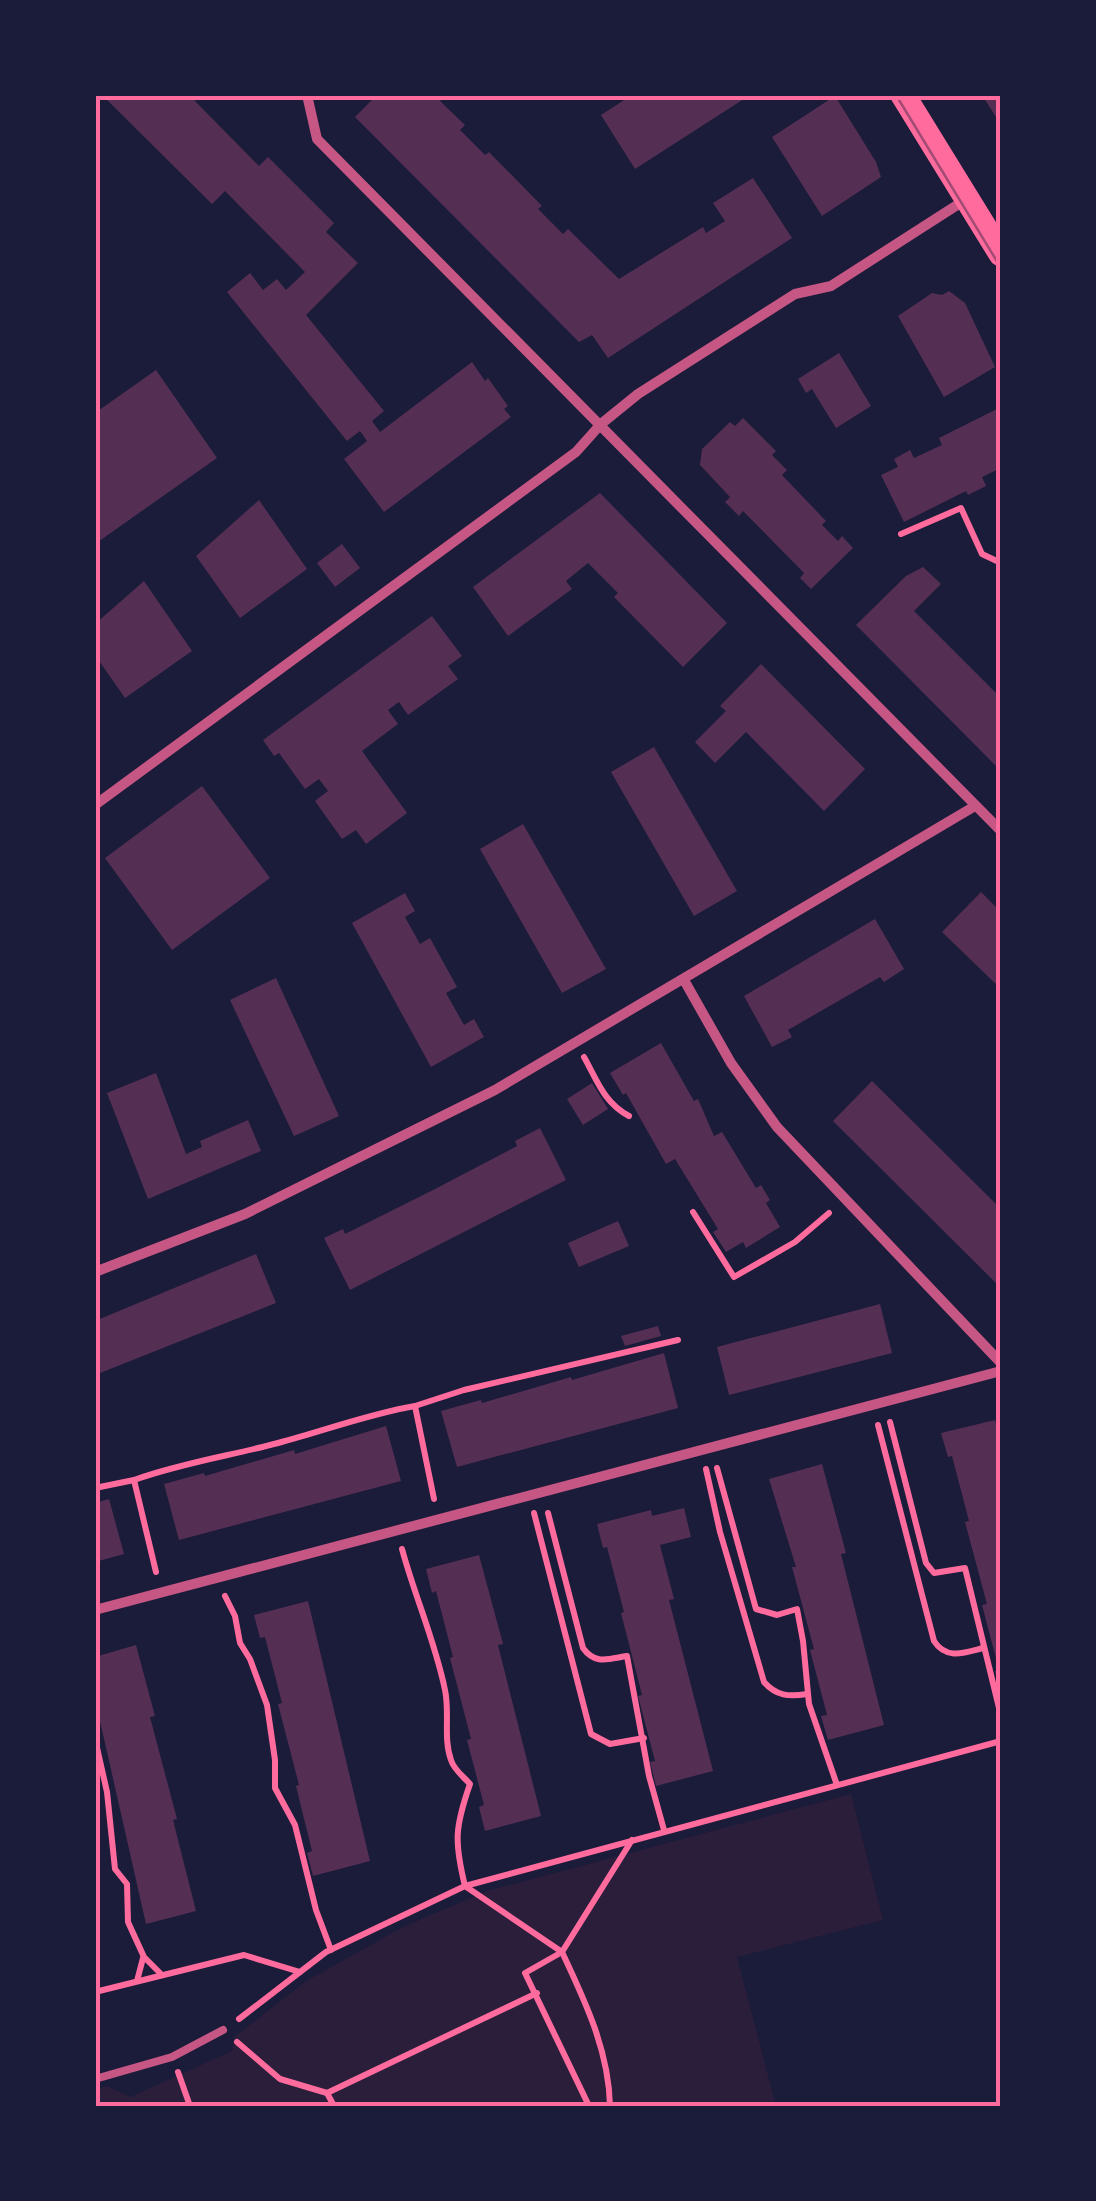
<svg xmlns="http://www.w3.org/2000/svg" width="1096" height="2201" font-family="'Titillium Web',sans-serif">
	<style>
		.green { fill: #2a1e3b }
		.building { fill: #542f53 }
		.lines { fill: none; stroke-linecap: round; stroke-linejoin: round }
		.path { stroke: #ff6b9d; stroke-width: 6 }
		.service { stroke: #c65784; stroke-width: 8 }
		.minor { stroke: #c65784; stroke-width: 10 }
		.primary { stroke: #ff6b9d; stroke-width: 25 }
		.tram { stroke: #a44b75; stroke-width: 2.5 }
		.neatline { fill: none; stroke: #ff6b9d; stroke-width: 4 }
	</style>
	<rect width="100%" height="100%" fill="#1b1b3a"/>
	<polygon class="green" points="851,1794 883,1920 737,1957 776,2106 95,2106 95,2089 108,2086 130,2097 232,2051 234,2037 308,1980 403,1927 487,1891"/>
	<g class="building">
		<polygon points="102,95 199,95 194,100 259,166 268,157 334,223 326,232 358,263 306,315 384,411 372,421 380,432 472,362 485,381 488,378 508,406 504,409 511,417 384,512 344,459 367,441 360,431 347,441 227,292 250,273 263,290 277,279 286,290 305,272 225,191 212,204"/>
		<polygon points="377,95 450,95 440,101 465,125 460,130 485,155 489,152 542,206 538,209 563,234 568,229 619,279 703,227 706,233 725,221 713,203 753,178 792,238 608,358 592,335 579,342 355,117"/>
		<polygon points="632,95 750,95 635,169 601,115"/>
		<polygon points="982,95 1001,95 1001,125"/>
		<polygon points="835,96 876,162 881,177 822,216 772,137"/>
		<polygon points="949,291 965,303 995,367 944,397 898,316 932,293 942,295"/>
		<polygon points="839,353 871,406 836,428 812,389 806,393 798,379"/>
		<polygon points="156,370 217,458 95,544 95,413"/>
		<polygon points="1001,407 1001,468 982,477 986,486 968,495 966,491 904,522 881,475 898,467 894,459 910,450 914,458 942,445 939,438"/>
		<polygon points="743,418 776,451 772,455 787,470 782,475 826,521 822,525 838,541 842,536 853,548 811,589 800,578 804,573 743,511 739,516 725,502 730,497 700,465 702,449 730,422 735,426"/>
		<polygon points="600,493 727,623 683,667 614,597 618,593 588,563 566,581 572,589 508,636 473,587"/>
		<polygon points="259,500 307,569 240,618 196,556"/>
		<polygon points="342,544 360,568 335,587 317,563"/>
		<polygon points="923,567 941,584 914,611 1001,698 1001,771 856,625 906,576"/>
		<polygon points="144,581 192,651 125,698 95,655 95,624"/>
		<polygon points="432,616 462,656 448,666 458,679 408,715 399,702 388,710 398,724 362,751 407,813 366,844 356,830 342,839 315,801 328,791 319,779 305,789 279,753 274,756 263,740"/>
		<polygon points="761,664 865,769 824,811 746,732 715,763 695,742 726,711 720,706"/>
		<polygon points="654,747 737,891 694,916 611,772"/>
		<polygon points="202,786 270,878 172,950 105,858"/>
		<polygon points="523,824 606,969 562,993 480,849"/>
		<polygon points="981,892 1001,912 1001,989 942,932"/>
		<polygon points="405,893 415,911 405,917 420,944 430,938 457,987 446,993 464,1025 474,1019 484,1037 431,1067 352,923"/>
		<polygon points="875,919 904,969 884,982 880,977 788,1030 792,1037 772,1047 744,996"/>
		<polygon points="276,978 339,1116 294,1136 230,1000"/>
		<polygon points="661,1043 694,1101 698,1099 714,1136 722,1132 756,1188 761,1185 770,1200 766,1203 780,1227 746,1248 743,1242 726,1252 713,1232 718,1229 675,1159 666,1164 626,1093 623,1095 610,1073"/>
		<polygon points="156,1073 186,1154 202,1147 200,1141 248,1120 261,1151 148,1199 107,1093"/>
		<polygon points="872,1081 1001,1209 1001,1288 833,1121"/>
		<polygon points="592,1083 608,1109 583,1125 567,1099"/>
		<polygon points="540,1128 566,1180 350,1290 324,1238 343,1229 345,1234 435,1189 517,1146 515,1141"/>
		<polygon points="618,1221 629,1246 579,1267 568,1243"/>
		<polygon points="256,1254 276,1303 95,1375 95,1321"/>
		<polygon points="880,1304 892,1353 729,1395 717,1347"/>
		<polygon points="658,1326 661,1336 625,1346 621,1336"/>
		<polygon points="664,1353 678,1408 457,1467 441,1411 481,1400 482,1403 571,1377 572,1380"/>
		<polygon points="995,1420 1001,1443 1000,1691 995,1671 999,1670 982,1605 987,1604 965,1522 969,1521 952,1456 948,1457 941,1433"/>
		<polygon points="386,1426 401,1481 179,1540 164,1484 204,1473 205,1476 294,1450 295,1454"/>
		<polygon points="822,1464 846,1553 841,1554 884,1725 828,1740 821,1716 827,1715 810,1650 814,1649 792,1567 796,1567 769,1479"/>
		<polygon points="109,1499 124,1554 95,1562 95,1503"/>
		<polygon points="684,1508 691,1537 660,1545 674,1599 669,1600 713,1771 656,1786 650,1762 655,1761 638,1696 642,1695 621,1613 624,1612 607,1547 603,1548 597,1524 651,1510 652,1516"/>
		<polygon points="479,1555 503,1644 498,1645 541,1816 485,1831 479,1807 484,1805 467,1740 471,1739 450,1658 453,1657 436,1591 432,1593 426,1569"/>
		<polygon points="308,1601 370,1861 313,1876 307,1853 312,1851 296,1786 299,1785 278,1704 282,1703 265,1637 260,1638 254,1615"/>
		<polygon points="136,1645 155,1716 150,1717 177,1819 173,1820 196,1911 146,1924 95,1699 95,1657"/>
	</g>
	<g class="lines">
		<g class="path">
			<polyline points="901,534 961,508 982,554 1001,563"/>
			<path d="M584 1057C597 1080 604 1103 629 1116"/>
			<polyline points="693,1212 734,1277 795,1242 829,1213"/>
			<polyline points="890,1422 926,1563 934,1573 965,1568 1001,1716"/>
			<path d="M878 1425 934 1641C946 1660 964 1653 983 1648"/>
			<polyline points="717,1468 756,1609 777,1615 797,1609 803,1641 809,1704 837,1785"/>
			<path d="M706 1469 720 1532 764 1682C776 1696 789 1697 807 1694"/>
			<path d="M134 1480C181 1463 229 1456 278 1443 324 1431 368 1414 415 1406"/>
			<polyline points="95,1488 134,1480 156,1572"/>
			<polyline points="434,1499 415,1406 464,1390 678,1340"/>
			<polyline points="534,1513 591,1734 610,1744 644,1738"/>
			<path d="M548 1513 583 1648C595 1665 608 1659 627 1656L649 1776 664 1830"/>
			<path d="M402 1549C415 1597 435 1641 445 1690 450 1713 443 1738 451 1760 454 1770 463 1776 470 1784 455 1827 454 1841 465 1886L562 1952 525 1973 589 2106"/>
			<polyline points="225,1596 235,1616 240,1643 250,1659 267,1705 275,1760 275,1788 295,1825 316,1910 331,1950"/>
			<polyline points="95,1739 107,1792 115,1869 127,1884 128,1922 144,1957 162,1975"/>
			<polyline points="137,1981 143,1958"/>
			<polyline points="95,1992 244,1955 300,1972"/>
			<polyline points="239,2019 326,1952 465,1886 1001,1741"/>
			<polyline points="237,2042 280,2079 327,2093"/>
			<polyline points="178,2072 190,2106"/>
			<polyline points="334,2106 327,2093 537,1993"/>
			<path d="M610 2106C609 2051 585 2001 562 1952L632 1840"/>
		</g>
		<polyline class="service" points="95,2079 172,2057 223,2030"/>
		<g class="minor">
			<polyline points="307,95 317,139 1001,831"/>
			<polyline points="95,805 576,452 601,424 638,394 795,294 831,286 965,200"/>
			<polyline points="684,980 731,1063 777,1127 1001,1363"/>
			<polyline points="95,1272 245,1214 495,1090 975,806"/>
			<polyline points="95,1610 1001,1371"/>
		</g>
		<polyline class="primary" points="903,95 1001,254"/>
		<polyline class="tram" points="896,95 1001,268"/>
	</g>
	<rect width="1096" height="2201" fill="none" stroke="#1b1b3a" stroke-width="195"/>
	<rect x="98" y="98" width="900" height="2006" class="neatline"/>
</svg>
